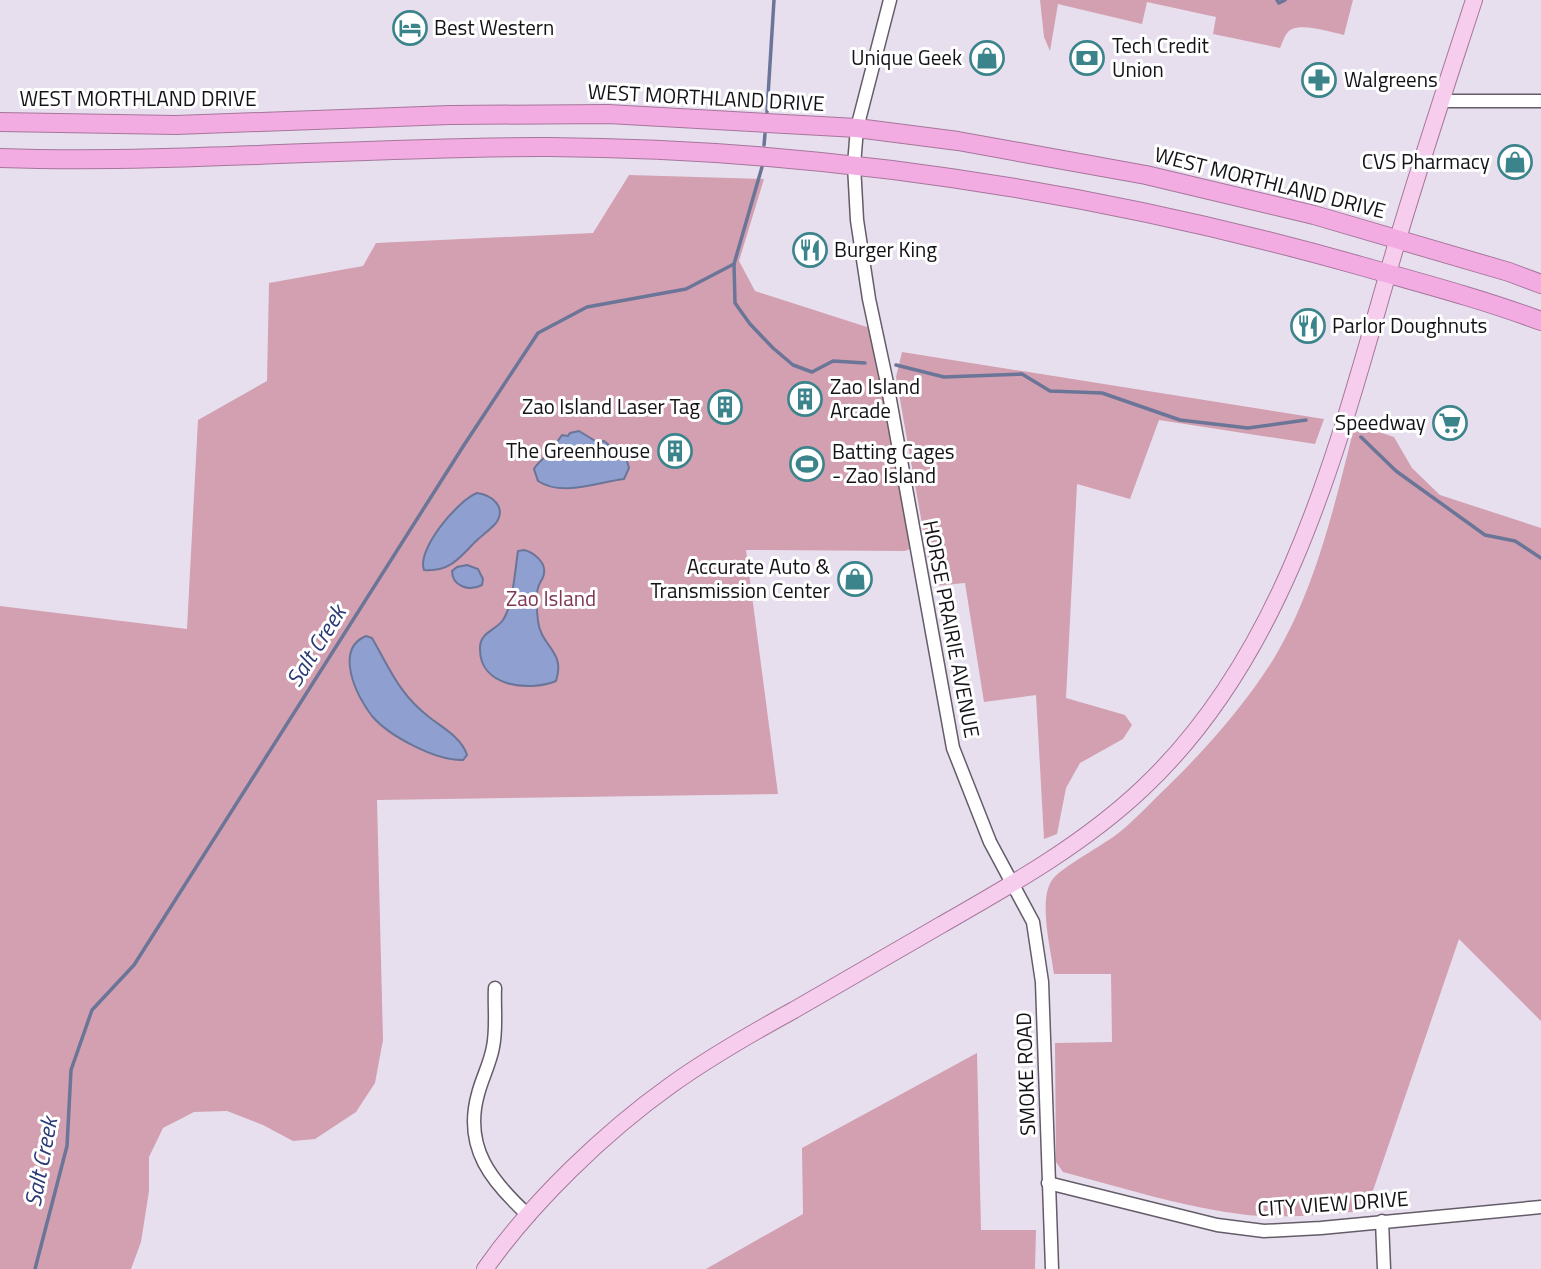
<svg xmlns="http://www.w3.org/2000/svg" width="1541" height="1269" font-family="'Titillium Web',sans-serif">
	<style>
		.green { fill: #d2a0b0 }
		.water { fill: #8e9fd0; stroke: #6a7598; stroke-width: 2 }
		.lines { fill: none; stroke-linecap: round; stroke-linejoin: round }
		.stream { stroke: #6a7598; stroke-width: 3.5 }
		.minor-casing { stroke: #645c68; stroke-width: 15 }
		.major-casing { stroke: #a5769b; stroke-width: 18 }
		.highway-casing { stroke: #a5769b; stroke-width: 20 }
		.minor { stroke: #fff; stroke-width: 12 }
		.major { stroke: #f7cdee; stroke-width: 16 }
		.highway { stroke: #f2ace2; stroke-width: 18 }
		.labels { text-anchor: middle; stroke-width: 6; stroke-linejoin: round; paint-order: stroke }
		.poi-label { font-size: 21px; fill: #151217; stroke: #fff; text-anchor: start }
		.street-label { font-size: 21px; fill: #151217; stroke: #fff }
		.park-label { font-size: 21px; fill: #7f3754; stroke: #fff }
		.water-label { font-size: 23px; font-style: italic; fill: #293975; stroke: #fff }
	</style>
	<rect width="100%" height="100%" fill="#e8dfee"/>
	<g class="green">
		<path d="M1040 0H1353L1344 35C1331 32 1297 21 1288 32 1284 36 1282 44 1280 48L1213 34 1216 17 1147 2 1142 24 1058 4 1050 51 1044 37Z"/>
		<polygon points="629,175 764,179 739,261 755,291 870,328 911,543 910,549 905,551 746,550 778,794 377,800 383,1040 375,1083 356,1112 315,1139 293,1141 263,1125 227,1111 194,1112 163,1128 149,1157 149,1191 141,1242 131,1269 0,1269 0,606 187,629 198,420 267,381 269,283 363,266 376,243 593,233"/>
		<polygon points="902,352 1324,419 1315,444 1159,420 1130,499 1077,484 1066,698 1125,715 1132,725 1123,739 1080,763 1066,788 1057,834 1044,839 1036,695 984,702 965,583 933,586 896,377"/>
		<path d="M1355 424 1394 437 1412 468 1440 495 1541 528V1021L1459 939 1366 1211C1326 1214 1287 1219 1247 1215 1185 1208 1124 1188 1063 1172L1056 1162 1055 1043 1112 1042 1111 974H1054C1051 950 1038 900 1052 880 1061 867 1106 844 1121 831 1137 818 1152 801 1167 787 1206 749 1244 706 1273 660 1316 589 1335 503 1355 424Z"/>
		<polygon points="977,1053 981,1230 1036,1230 1035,1269 706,1269 803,1214 802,1148"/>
	</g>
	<g class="water">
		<path d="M579 431 597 442 604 441 609 445H616L624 451 629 468 624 479C598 482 562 497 538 481L534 469C539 460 549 457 550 447L557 442 562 435 568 436 570 433Z"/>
		<path d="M477 493C492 495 507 507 496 523 490 530 482 535 475 542 460 558 449 572 424 570 416 550 458 500 477 493Z"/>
		<path d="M524 550C533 552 546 562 544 573 544 578 539 583 538 588 535 598 537 611 538 621 541 647 566 651 556 681 529 692 479 687 480 648 480 632 495 631 503 620 513 605 515 570 518 551Z"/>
		<path d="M467 565 478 569 483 579 482 585C469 592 452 586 452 571L457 567Z"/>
		<path d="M366 636 372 638C390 669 399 694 429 717 443 728 462 738 467 755L463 760C436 761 389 736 372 716 356 696 334 649 366 636Z"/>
	</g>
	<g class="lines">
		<g class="stream">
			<polyline points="1277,0 1279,3 1285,0"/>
			<polyline points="767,112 774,0"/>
			<polyline points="764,145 765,134"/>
			<polyline points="734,264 735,303 750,324 773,348 793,365 812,372 833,361 865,363"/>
			<polyline points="896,365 944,377 1022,374 1050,391 1102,393 1180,420 1248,428 1306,420"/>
			<polyline points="1361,437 1396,471 1485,535 1515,541 1541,558"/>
			<polyline points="35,1269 67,1146 71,1070 92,1010 134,965 464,445 538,333 587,307 686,289 734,264 762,167"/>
		</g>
		<g class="minor-casing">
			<g id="minor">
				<polyline points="890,0 857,128 854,165 857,220 869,299 887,383 953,748 990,842 1033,922 1042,982 1052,1269"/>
				<polyline points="1441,101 1541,101"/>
				<path d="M495 988C494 1007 497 1028 493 1047 490 1064 482 1078 478 1094 463 1148 492 1182 529 1216"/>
				<polyline points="1048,1183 1217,1225 1264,1231 1321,1228 1541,1207"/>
				<polyline points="1382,1221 1384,1269"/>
			</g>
		</g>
		<g class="major-casing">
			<path id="major" d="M485 1269C532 1202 605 1132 671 1085 710 1057 752 1033 794 1010 843 982 892 953 941 925 1011 885 1084 844 1143 788 1293 647 1341 432 1397 242 1421 161 1448 80 1474 0"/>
		</g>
		<g class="highway-casing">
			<g id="highway">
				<polyline points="0,122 176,125 450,115 608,114 857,128 958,141 1146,175 1314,215 1509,272 1541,284"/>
				<path d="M0 158C183 164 366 146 549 147 825 149 1096 191 1361 266 1421 283 1482 299 1541 321"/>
			</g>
		</g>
		<use href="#minor" class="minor"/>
		<use href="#major" class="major"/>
		<use href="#highway" class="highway"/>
	</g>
	<defs>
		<g id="hotel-ring" transform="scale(1.75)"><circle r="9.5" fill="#fff" stroke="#3c848b" stroke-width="1.5"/><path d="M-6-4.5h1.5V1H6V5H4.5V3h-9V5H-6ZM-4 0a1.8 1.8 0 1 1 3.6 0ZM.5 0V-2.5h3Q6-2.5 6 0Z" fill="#3c848b"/></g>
		<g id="shop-ring" transform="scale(1.75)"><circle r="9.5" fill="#fff" stroke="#3c848b" stroke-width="1.5"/><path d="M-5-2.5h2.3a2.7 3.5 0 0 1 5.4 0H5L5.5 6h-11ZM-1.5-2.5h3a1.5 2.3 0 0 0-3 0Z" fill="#3c848b"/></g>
		<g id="bank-ring" transform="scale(1.75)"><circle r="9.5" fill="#fff" stroke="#3c848b" stroke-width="1.5"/><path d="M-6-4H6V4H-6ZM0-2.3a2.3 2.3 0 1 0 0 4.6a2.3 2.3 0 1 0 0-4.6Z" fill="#3c848b"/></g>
		<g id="pharmacy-ring" transform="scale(1.75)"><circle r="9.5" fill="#fff" stroke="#3c848b" stroke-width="1.5"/><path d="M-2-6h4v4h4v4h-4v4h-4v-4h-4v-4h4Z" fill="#3c848b"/></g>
		<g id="restaurant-ring" transform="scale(1.75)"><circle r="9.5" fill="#fff" stroke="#3c848b" stroke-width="1.5"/><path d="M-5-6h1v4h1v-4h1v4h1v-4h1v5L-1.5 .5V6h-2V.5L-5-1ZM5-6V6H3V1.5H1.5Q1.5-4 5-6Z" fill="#3c848b"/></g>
		<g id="building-ring" transform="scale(1.75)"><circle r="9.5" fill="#fff" stroke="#3c848b" stroke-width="1.5"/><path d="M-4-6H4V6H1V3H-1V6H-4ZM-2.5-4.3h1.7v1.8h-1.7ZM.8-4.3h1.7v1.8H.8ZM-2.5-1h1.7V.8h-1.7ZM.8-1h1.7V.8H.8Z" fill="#3c848b"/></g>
		<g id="supermarket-ring" transform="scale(1.75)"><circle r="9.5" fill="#fff" stroke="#3c848b" stroke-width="1.5"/><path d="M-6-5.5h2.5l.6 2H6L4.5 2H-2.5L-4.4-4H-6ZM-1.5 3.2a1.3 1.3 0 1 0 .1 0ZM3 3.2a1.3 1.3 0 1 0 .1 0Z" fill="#3c848b"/></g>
		<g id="stadium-ring" transform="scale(1.75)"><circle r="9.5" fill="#fff" stroke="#3c848b" stroke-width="1.5"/><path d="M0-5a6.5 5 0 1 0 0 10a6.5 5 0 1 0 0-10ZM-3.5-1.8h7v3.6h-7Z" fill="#3c848b"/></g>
	</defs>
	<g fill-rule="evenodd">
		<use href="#hotel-ring" x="410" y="28"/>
		<use href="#shop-ring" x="987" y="58"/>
		<use href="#bank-ring" x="1087" y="58"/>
		<use href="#pharmacy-ring" x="1319" y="80"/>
		<use href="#shop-ring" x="1515" y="162"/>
		<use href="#restaurant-ring" x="810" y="250"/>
		<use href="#restaurant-ring" x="1308" y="326"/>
		<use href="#building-ring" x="805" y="399"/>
		<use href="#building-ring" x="725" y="407"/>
		<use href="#supermarket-ring" x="1450" y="423"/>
		<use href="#building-ring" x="675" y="451"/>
		<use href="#stadium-ring" x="807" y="464"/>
		<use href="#shop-ring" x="855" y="579"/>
	</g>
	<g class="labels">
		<g class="poi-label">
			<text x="434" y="35">Best Western</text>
			<text x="1112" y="53">Tech Credit<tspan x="1112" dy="24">Union</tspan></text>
			<text x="962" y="65" text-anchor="end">Unique Geek</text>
			<text x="1344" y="87">Walgreens</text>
			<text x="1490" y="169" text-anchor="end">CVS Pharmacy</text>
			<text x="834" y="257">Burger King</text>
			<text x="1332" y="333">Parlor Doughnuts</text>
			<text x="830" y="394">Zao Island<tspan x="830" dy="24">Arcade</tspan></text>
			<text x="700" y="414" text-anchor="end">Zao Island Laser Tag</text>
			<text x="1426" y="430" text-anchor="end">Speedway</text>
			<text x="650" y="458" text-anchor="end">The Greenhouse</text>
			<text x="832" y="459">Batting Cages<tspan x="832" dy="24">- Zao Island</tspan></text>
			<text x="830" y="574" text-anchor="end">Accurate Auto &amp;<tspan x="830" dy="24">Transmission Center</tspan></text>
		</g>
		<g class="street-label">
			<text transform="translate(706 98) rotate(3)" y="7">WEST MORTHLAND DRIVE</text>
			<text x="138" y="106">WEST MORTHLAND DRIVE</text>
			<text transform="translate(1270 183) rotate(14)" y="7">WEST MORTHLAND DRIVE</text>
			<text transform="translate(951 629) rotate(79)" y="7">HORSE PRAIRIE AVENUE</text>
			<text transform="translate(1026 1074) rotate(-92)" y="7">SMOKE ROAD</text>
			<text transform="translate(1333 1204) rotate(-4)" y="7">CITY VIEW DRIVE</text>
		</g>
		<g class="park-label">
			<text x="551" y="606">Zao Island</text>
		</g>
		<g class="water-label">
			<text transform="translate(316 646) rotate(-58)" y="8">Salt Creek</text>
			<text transform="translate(41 1162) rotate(-79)" y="8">Salt Creek</text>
		</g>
	</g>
</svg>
